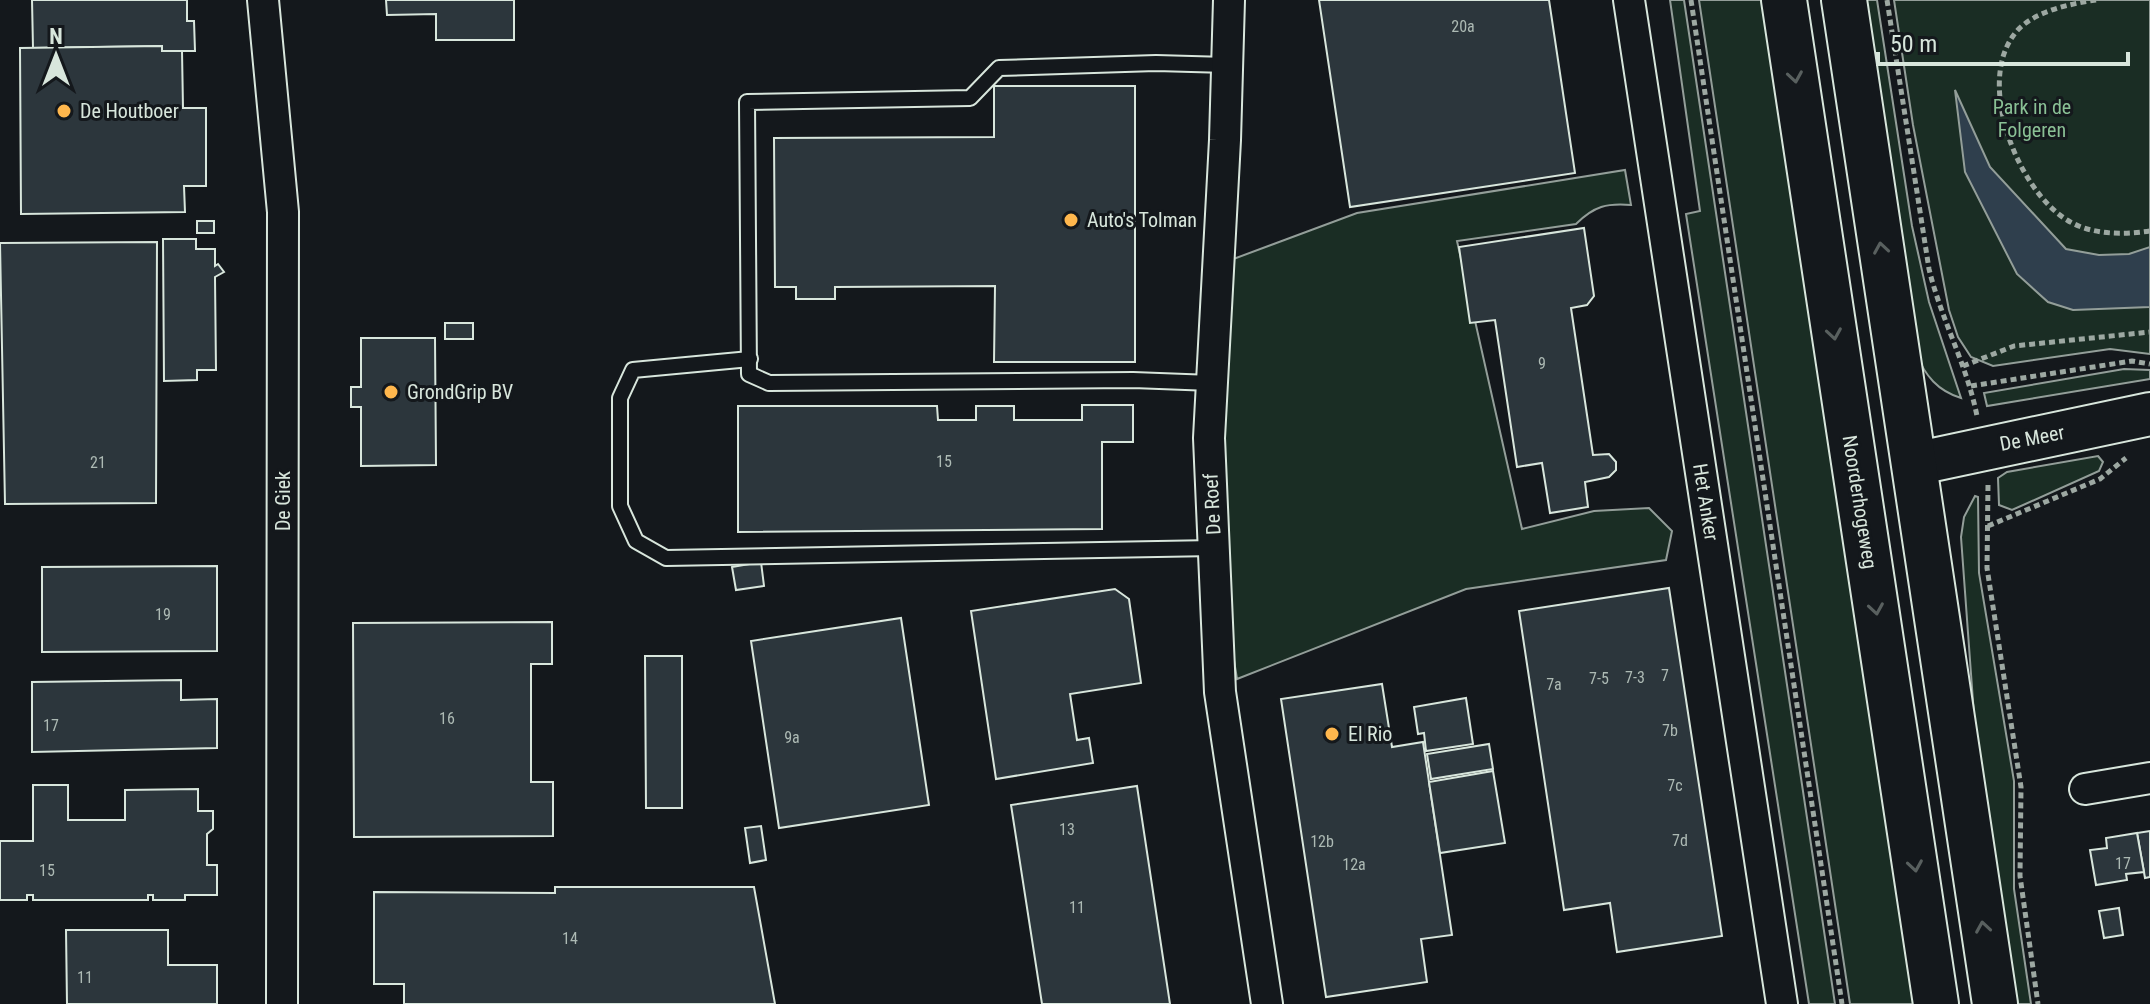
<svg xmlns="http://www.w3.org/2000/svg" width="2150" height="1004" font-family="'Roboto Condensed',sans-serif">
	<style>
		.green { fill: #1a2d24; stroke: #939e99; stroke-width: 2 }
		.water { fill: #2f3f4d; stroke: #939e99; stroke-width: 2 }
		.building { fill: #2c363c; stroke: #d8e6dc; stroke-width: 2 }
		.lines { fill: none; stroke-linecap: round; stroke-linejoin: round }
		.lane-casing { stroke: #d8e6dc; stroke-width: 18 }
		.street-casing { stroke: #d8e6dc; stroke-width: 34 }
		.secondary-casing { stroke: #d8e6dc; stroke-width: 46 }
		.primary-casing { stroke: #d8e6dc; stroke-width: 48 }
		.path { stroke: #9da8a2; stroke-width: 5; stroke-dasharray: 6 4; stroke-linecap: butt }
		.lane { stroke: #14181c; stroke-width: 14 }
		.street { stroke: #14181c; stroke-width: 30 }
		.secondary { stroke: #14181c; stroke-width: 42 }
		.primary { stroke: #14181c; stroke-width: 44 }
		.oneway { stroke: #59605f }
		.poi-dot { fill: #ffb74d; stroke: #14181c; stroke-width: 3 }
		.labels { text-anchor: middle; stroke-width: 6; stroke-linejoin: round; paint-order: stroke }
		.number-label { font-size: 16px; fill: #adbab4 }
		.park-label { font-size: 20px; fill: #8ac095; stroke: #14181c }
		.poi-label { font-size: 20px; fill: #d8e6dc; stroke: #14181c; text-anchor: start }
		.street-label { font-size: 20px; fill: #d8e6dc; stroke: #14181c }
	</style>
	<rect width="100%" height="100%" fill="#14181c"/>
	<g class="green">
		<polygon points="1670,0 1684,0 1835,1004 1809,1004 1686,214 1700,211"/>
		<polygon points="1699,0 1765,0 1914,1004 1850,1004"/>
		<path d="M1863 0H1877L1912 226 1929 302 1961 398C1938 391 1925 376 1916 353Z"/>
		<polygon points="1894,0 2150,0 2150,354 2110,349 1993,366 1971,357 1958,337 1949,310 1913,125"/>
		<path d="M1625 170 1631 205C1607 203 1594 206 1576 224L1457 241 1522 529 1594 511 1649 508 1672 531 1666 560 1466 589 1237 679 1225 605 1218 515 1228 261 1357 213Z"/>
		<polygon points="2124,369 2150,370 2150,379 1987,406 1984,393"/>
		<polygon points="2098,456 2103,462 2099,471 2012,510 1999,505 1998,478 2007,472"/>
		<polygon points="1975,496 1978,497 1979,573 2014,781 2014,889 2031,1004 2014,1004 1977,756 1961,537 1964,517"/>
	</g>
	<polygon class="water" points="1955,90 1990,167 2066,249 2099,255 2129,254 2150,247 2150,307 2073,310 2048,302 2017,274 1965,172"/>
	<g class="building">
		<polygon points="32,0 187,0 187,21 194,21 195,51 162,51 162,46 33,48"/>
		<polygon points="386,0 514,0 514,40 436,40 436,14 387,15"/>
		<polygon points="1319,0 1549,0 1575,173 1350,207"/>
		<polygon points="162,46 162,51 182,51 183,108 206,108 206,186 184,186 185,212 21,214 20,48"/>
		<polygon points="994,86 1135,86 1135,362 994,362 995,286 835,287 835,299 796,299 796,287 775,287 774,138 994,137"/>
		<rect x="197" y="221" width="17" height="12"/>
		<polygon points="1584,228 1594,296 1587,305 1571,308 1593,455 1609,454 1616,462 1616,470 1609,477 1585,482 1588,507 1550,513 1542,463 1517,467 1495,320 1470,323 1459,247"/>
		<polygon points="163,239 196,239 196,249 215,249 215,266 218,264 224,272 215,277 216,370 197,370 197,380 164,381"/>
		<polygon points="157,242 156,503 5,504 0,243"/>
		<rect x="445" y="323" width="28" height="16"/>
		<polygon points="361,338 435,338 436,465 361,466 361,407 351,407 351,387 361,387"/>
		<polygon points="1082,405 1133,405 1133,442 1102,442 1102,529 738,532 738,406 937,406 938,420 976,420 976,406 1014,406 1014,420 1082,420"/>
		<polygon points="761,562 764,586 736,590 732,567"/>
		<polygon points="217,566 217,651 42,652 42,567"/>
		<polygon points="1669,588 1722,936 1617,952 1610,903 1564,910 1519,611"/>
		<polygon points="1115,589 1129,599 1141,683 1070,694 1077,740 1089,738 1093,763 996,779 971,611"/>
		<polygon points="901,618 929,805 779,828 751,641"/>
		<polygon points="552,622 552,664 531,664 531,782 553,782 553,836 354,837 353,623"/>
		<polygon points="645,656 682,656 682,808 646,808"/>
		<polygon points="181,680 181,700 217,699 217,748 32,752 32,682"/>
		<polygon points="1382,684 1392,747 1423,742 1452,935 1421,939 1427,982 1326,997 1281,699"/>
		<polygon points="1466,698 1473,744 1426,751 1424,733 1418,734 1414,707"/>
		<polygon points="1489,744 1493,769 1431,779 1427,754"/>
		<polygon points="1493,771 1505,843 1440,853 1429,782"/>
		<polygon points="33,785 68,785 68,820 125,820 125,790 198,789 198,811 213,811 213,829 207,834 207,865 217,865 217,895 185,895 185,900 153,900 153,895 148,895 148,900 33,900 33,895 27,895 27,900 0,900 0,841 33,841"/>
		<polygon points="1137,786 1170,1004 1042,1004 1011,805"/>
		<polygon points="761,826 766,860 750,863 745,828"/>
		<polygon points="2150,831 2150,877 2145,878 2137,833"/>
		<polygon points="2137,833 2144,872 2126,874 2127,880 2096,885 2090,850 2107,848 2106,838"/>
		<polygon points="555,887 754,887 775,1004 404,1004 404,984 374,984 374,892 555,893"/>
		<polygon points="2119,908 2123,935 2104,938 2099,911"/>
		<polygon points="66,930 168,930 168,965 217,965 217,1004 67,1004"/>
	</g>
	<g class="lines">
		<g class="lane-casing">
			<g id="lane">
				<polyline points="750,359 633,370 620,398 620,506 636,541 666,558 1214,548"/>
				<polyline points="1212,383 1133,380 769,383 749,374 747,102 970,98 999,68 1156,63 1227,65"/>
			</g>
		</g>
		<g class="street-casing">
			<g id="street">
				<polyline points="263,0 283,212 282,1004"/>
				<polyline points="1229,0 1225,140 1209,438 1220,692 1267,1004"/>
				<polyline points="1629,0 1782,1004"/>
				<polyline points="2085,789 2150,778"/>
			</g>
		</g>
		<g class="secondary-casing">
			<polyline id="secondary" points="1914,464 2150,414"/>
		</g>
		<g class="primary-casing">
			<g id="primary">
				<polyline points="1784,0 1936,1004"/>
				<polyline points="1844,0 1995,1004"/>
			</g>
		</g>
		<g class="path">
			<polyline points="1691,0 1842,1004"/>
			<path d="M1887 0 1929 269C1941 319 1967 365 1977 416"/>
			<path d="M2096 0C2069 4 2029 12 2013 36 1977 86 2018 190 2067 220 2091 235 2122 235 2150 231"/>
			<polyline points="1963,366 2014,346 2150,332"/>
			<polyline points="1971,386 2132,361 2150,364"/>
			<polyline points="1988,485 1987,568 2021,787 2020,876 2038,1004"/>
			<polyline points="1988,526 2100,479 2126,458"/>
		</g>
		<use href="#lane" class="lane"/>
		<use href="#street" class="street"/>
		<use href="#secondary" class="secondary"/>
		<use href="#primary" class="primary"/>
	</g>
	<defs><path id="oneway-chevron" d="M-2-3.5L2.5 0L-2 3.5" fill="none" stroke-width="1.6" stroke-linecap="round" stroke-linejoin="round" transform="scale(2)"/></defs>
	<g class="oneway">
		<use href="#oneway-chevron" transform="translate(1795 77) rotate(81)"/>
		<use href="#oneway-chevron" transform="translate(1881 248) rotate(-99)"/>
		<use href="#oneway-chevron" transform="translate(1834 334) rotate(81)"/>
		<use href="#oneway-chevron" transform="translate(1876 609) rotate(81)"/>
		<use href="#oneway-chevron" transform="translate(1915 866) rotate(81)"/>
		<use href="#oneway-chevron" transform="translate(1983 927) rotate(-99)"/>
	</g>
	<g class="poi-dot">
		<circle cx="64" cy="111" r="8"/>
		<circle cx="1071" cy="220" r="8"/>
		<circle cx="391" cy="392" r="8"/>
		<circle cx="1332" cy="734" r="8"/>
	</g>
	<g class="labels">
		<g class="number-label">
			<text x="1463" y="32">20a</text>
			<text x="1542" y="369">9</text>
			<text x="944" y="467">15</text>
			<text x="98" y="468">21</text>
			<text x="163" y="620">19</text>
			<text x="1665" y="681">7</text>
			<text x="1635" y="683">7-3</text>
			<text x="1599" y="684">7-5</text>
			<text x="1554" y="690">7a</text>
			<text x="447" y="724">16</text>
			<text x="51" y="731">17</text>
			<text x="1670" y="736">7b</text>
			<text x="792" y="743">9a</text>
			<text x="1675" y="791">7c</text>
			<text x="1067" y="835">13</text>
			<text x="1680" y="846">7d</text>
			<text x="1322" y="847">12b</text>
			<text x="2123" y="869">17</text>
			<text x="1354" y="870">12a</text>
			<text x="47" y="876">15</text>
			<text x="1077" y="913">11</text>
			<text x="570" y="944">14</text>
			<text x="85" y="983">11</text>
		</g>
		<g class="park-label">
			<text x="2032" y="114">Park in de<tspan x="2032" dy="23">Folgeren</tspan></text>
		</g>
		<g class="poi-label">
			<text x="80" y="118">De Houtboer</text>
			<text x="1087" y="227">Auto's Tolman</text>
			<text x="407" y="399">GrondGrip BV</text>
			<text x="1348" y="741">El Rio</text>
		</g>
		<g class="street-label">
			<text transform="translate(2032 438) rotate(-11)" y="7">De Meer</text>
			<text transform="translate(283 501) rotate(-90)" y="7">De Giek</text>
			<text transform="translate(1706 502) rotate(81)" y="7">Het Anker</text>
			<text transform="translate(1860 502) rotate(81)" y="7">Noorderhogeweg</text>
			<text transform="translate(1212 504) rotate(-93)" y="7">De Roef</text>
		</g>
	</g>
	<g transform="translate(56 56)" stroke="#14181c" stroke-width="6" paint-order="stroke">
	<path d="M0-6L14 30L0 20L-14 30Z" fill="#d8e6dc"/>
	<text y="-12" font-size="22" font-weight="bold" text-anchor="middle" fill="#d8e6dc">N</text>
	</g>
	<path d="M1878 52v12h250v-12" fill="none" stroke="#d8e6dc" stroke-width="4"/>
	<text x="1890" y="52" font-size="24" fill="#d8e6dc" stroke="#14181c" stroke-width="6" paint-order="stroke">50 m</text>
</svg>
